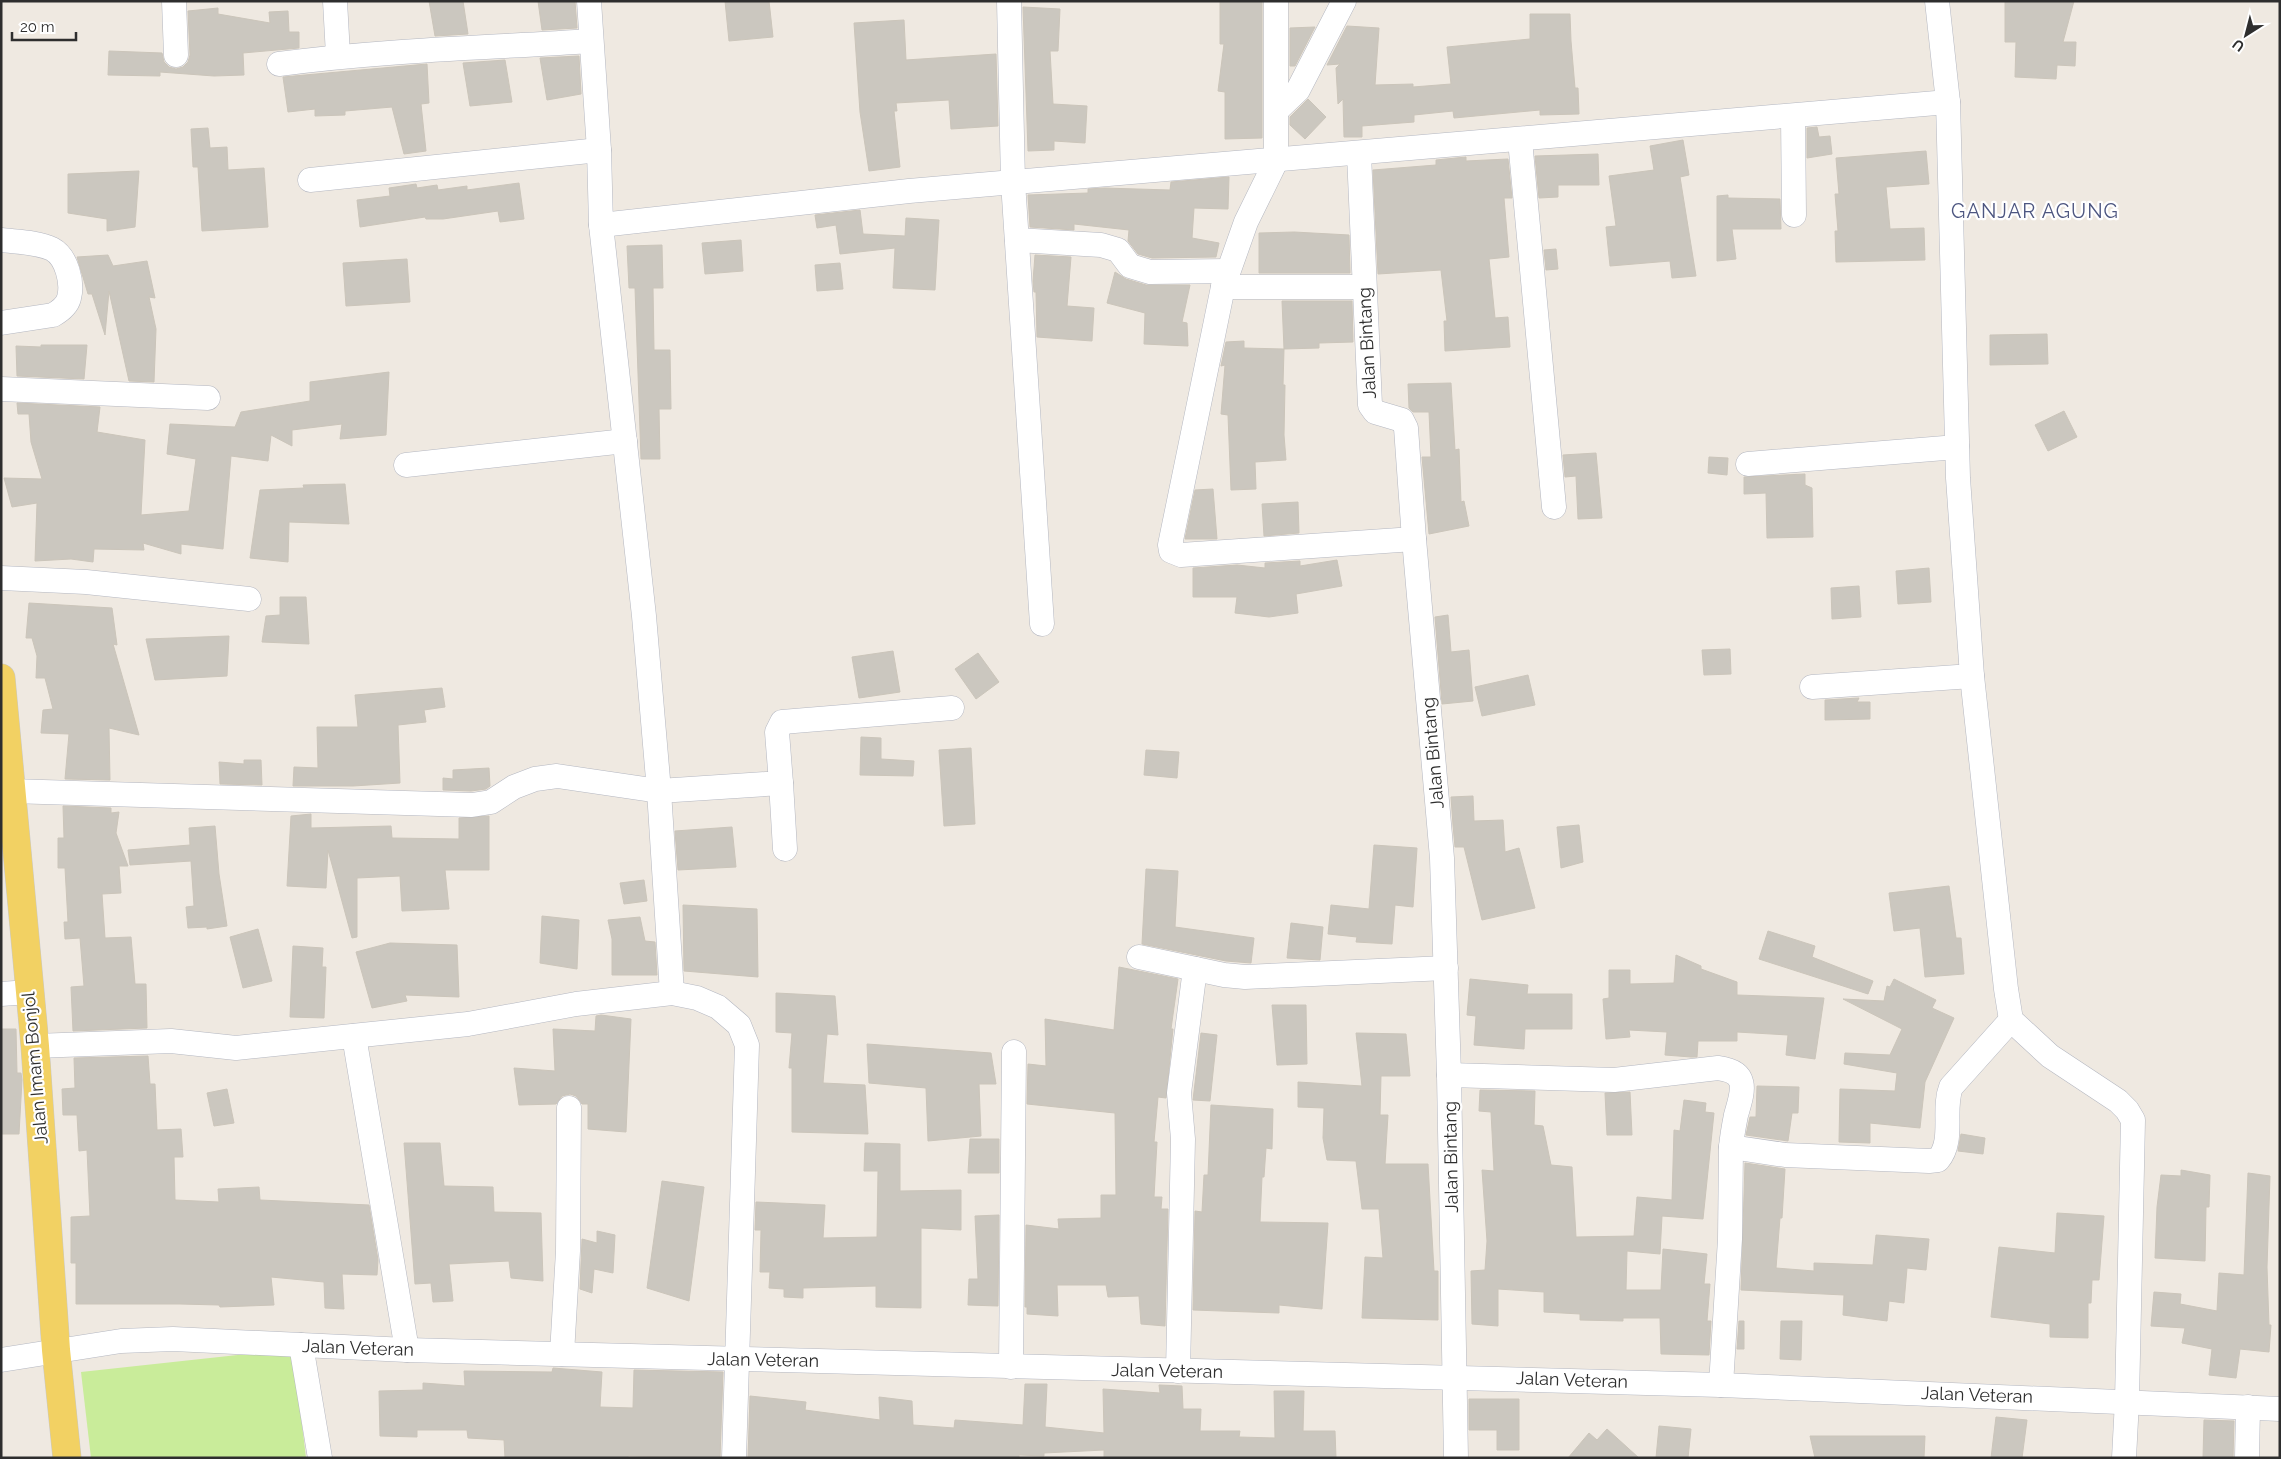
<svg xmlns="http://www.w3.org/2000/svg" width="2281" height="1459" font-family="Raleway,sans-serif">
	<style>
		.pitch { fill: #c9ec9a }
		.building { fill: #cbc7bf; stroke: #cbc5ba }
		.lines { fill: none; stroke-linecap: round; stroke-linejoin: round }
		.minor-casing { stroke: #b4b7c1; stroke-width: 25 }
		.major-casing { stroke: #c9c9c9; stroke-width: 29 }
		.minor { stroke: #fff; stroke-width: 24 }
		.major { stroke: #f2d163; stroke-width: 28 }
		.labels { text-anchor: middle; stroke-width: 4.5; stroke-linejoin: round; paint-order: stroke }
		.street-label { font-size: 18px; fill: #2e2e2e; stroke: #fff }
		.quarter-label { font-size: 20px; letter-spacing: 1px; fill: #4d5680; stroke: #fff }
	</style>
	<rect width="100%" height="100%" fill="#efe9e1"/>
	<polygon class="pitch" points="293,1349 306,1458 91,1458 81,1372"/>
	<g class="building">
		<polygon points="429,1 463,1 468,34 435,36"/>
		<polygon points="538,1 575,1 577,28 542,30"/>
		<polygon points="725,1 769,1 773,37 729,41"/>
		<polygon points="1220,1 1262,1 1262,138 1225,139 1225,92 1218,91 1224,44 1220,44"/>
		<polygon points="2005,1 2074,1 2063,42 2076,42 2075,66 2057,65 2056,79 2015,77 2016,42 2005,42"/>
		<polygon points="1023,7 1060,9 1058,51 1050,51 1053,104 1087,106 1085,143 1054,141 1054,150 1028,151"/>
		<polygon points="218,8 218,14 270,23 269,12 288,11 289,32 299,32 299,48 243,53 244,75 214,76 160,72 160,76 108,75 109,51 162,53 164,62 169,67 176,69 183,67 188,62 190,55 188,11"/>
		<polygon points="1530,14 1570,14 1571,41 1575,88 1578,88 1579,114 1540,115 1540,110 1454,118 1453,111 1414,115 1414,122 1362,126 1362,137 1344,137 1343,99 1338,104 1336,68 1340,64 1327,65 1347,26 1379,28 1375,85 1413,84 1413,87 1451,84 1447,47 1530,39"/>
		<polygon points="904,20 906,60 996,54 998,126 951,129 949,100 896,103 897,111 894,111 900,167 869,171 860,112 854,23"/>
		<polygon points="1315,27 1295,66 1290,66 1290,28"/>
		<polygon points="579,56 581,94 547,100 540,58"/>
		<polygon points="505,60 512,102 470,106 463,63"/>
		<polygon points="427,64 429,103 421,104 426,151 404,154 392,107 345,111 345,115 315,116 315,109 288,112 283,77"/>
		<polygon points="1308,99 1326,117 1305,139 1290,125 1290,117"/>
		<polygon points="1817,127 1819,137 1830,136 1832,154 1807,158 1807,128"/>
		<polygon points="208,128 210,148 227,147 228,170 264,168 268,227 202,231 198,167 193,167 191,129"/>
		<polygon points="1683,140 1689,175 1680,177 1696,276 1672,278 1670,261 1610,266 1606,227 1616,226 1609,176 1654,170 1650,146"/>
		<polygon points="1926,151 1929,184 1886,187 1890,229 1924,228 1925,260 1836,262 1835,231 1838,231 1835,194 1839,194 1836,158"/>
		<polygon points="1598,154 1599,185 1558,185 1558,197 1539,198 1535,156"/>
		<polygon points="1466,157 1466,161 1508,159 1512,198 1504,198 1509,257 1489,259 1495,318 1508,317 1510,347 1445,351 1444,321 1447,321 1441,270 1378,274 1373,170 1436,165 1436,160"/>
		<polygon points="139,171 135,227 107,231 107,219 68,213 68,174"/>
		<polygon points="1229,177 1228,209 1194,208 1192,238 1219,243 1216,257 1152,258 1138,254 1128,241 1129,230 1074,224 1074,230 1030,227 1028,195 1088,193 1088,189 1104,188 1170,190 1171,182"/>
		<polygon points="519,183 524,219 500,222 498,211 443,219 426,219 425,217 360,227 357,200 390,196 389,188 416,184 417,188 437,185 438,190 467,186 467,190"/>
		<polygon points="1728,195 1728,198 1780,199 1781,229 1732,229 1736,259 1717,261 1717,196"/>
		<polygon points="860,210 863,234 905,236 906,218 939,220 935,290 893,288 895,248 840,254 836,225 817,228 815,215"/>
		<polygon points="1294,232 1349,235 1350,273 1259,273 1259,233"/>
		<polygon points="741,240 743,271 705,274 702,243"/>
		<polygon points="662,245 663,288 653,288 654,350 670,350 671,409 659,409 660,459 641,459 635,288 629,288 627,246"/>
		<polygon points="1556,249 1558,269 1546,270 1544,250"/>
		<polygon points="108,255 113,266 147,261 155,298 149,297 156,329 154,382 129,381 109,291 105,335 92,294 88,294 77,257"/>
		<polygon points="1035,255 1071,257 1067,306 1094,308 1092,341 1037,337 1036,292 1034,292 1033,281"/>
		<polygon points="407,259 410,302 346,306 343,263"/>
		<polygon points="840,263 843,289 817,291 815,265"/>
		<polygon points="1115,272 1126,279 1146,285 1190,285 1182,322 1187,323 1188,346 1144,344 1145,313 1107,303"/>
		<polygon points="1282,301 1352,301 1353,342 1319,343 1319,348 1284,349"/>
		<polygon points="2047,334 2048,364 1990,365 1990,335"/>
		<polygon points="1244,341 1244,348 1284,349 1283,385 1285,385 1284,435 1286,460 1255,462 1256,489 1231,490 1228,415 1221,414 1225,365 1221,366 1226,342"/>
		<polygon points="41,345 87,345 84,379 17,376 16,346 41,347"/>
		<polygon points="389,372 386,435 340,439 342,424 292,430 292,446 271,435 268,461 231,456 223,549 181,544 181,554 143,543 144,550 94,549 93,562 71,559 35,561 37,503 12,507 4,478 42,479 31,442 29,414 18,414 17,403 100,407 97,432 145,440 141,515 189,511 196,459 167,454 170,424 235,427 241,412 310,401 310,382"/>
		<polygon points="1451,383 1455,450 1459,449 1461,502 1464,501 1469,526 1429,534 1422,457 1431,457 1429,412 1413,412 1409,408 1408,384"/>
		<polygon points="2064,411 2077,437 2048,451 2035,425"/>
		<polygon points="1596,453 1602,518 1578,519 1576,476 1565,477 1563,455"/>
		<polygon points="1709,457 1728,458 1727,475 1708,473"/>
		<polygon points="1805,474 1805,485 1812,488 1813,537 1767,538 1766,493 1744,494 1744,477"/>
		<polygon points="345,484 349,524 289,522 288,562 250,558 260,490 304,488 303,485"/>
		<polygon points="1213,489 1217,539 1185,539 1195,490"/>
		<polygon points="1298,502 1299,533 1264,536 1262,504"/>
		<polygon points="1337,560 1342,586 1296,594 1298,613 1269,617 1235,613 1237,597 1193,597 1193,568 1237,565 1265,568 1265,563 1300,561 1300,566"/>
		<polygon points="1929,568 1931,602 1898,604 1896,571"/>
		<polygon points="1859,586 1861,617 1832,619 1831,588"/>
		<polygon points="280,597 306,597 309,644 262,642 266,616 280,615"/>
		<polygon points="29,603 112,608 117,645 113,644 139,735 109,728 110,780 65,779 69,734 41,733 43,710 53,709 45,678 36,678 37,656 32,638 26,638"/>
		<polygon points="1448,615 1451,652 1469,650 1473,701 1442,704 1435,617"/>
		<polygon points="229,636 227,676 155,680 146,639"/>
		<polygon points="1730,649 1731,674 1704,675 1702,650"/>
		<polygon points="893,651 900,692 859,698 852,657"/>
		<polygon points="978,653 999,682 976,699 955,669"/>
		<polygon points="1528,675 1535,705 1482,716 1475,687"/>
		<polygon points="442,688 445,707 424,710 426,722 398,725 400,783 353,786 293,786 294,767 318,768 317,727 358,727 355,695"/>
		<polygon points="1859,698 1857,702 1870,702 1870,719 1825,720 1825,700"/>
		<polygon points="861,737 881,738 881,759 914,761 913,776 860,775"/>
		<polygon points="971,748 975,824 944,826 939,750"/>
		<polygon points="1146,750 1179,752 1177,778 1144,775"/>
		<polygon points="244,760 261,760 262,785 220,784 219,762 244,764"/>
		<polygon points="489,768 490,786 486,789 471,791 443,790 443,778 453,779 453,770"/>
		<polygon points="1473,796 1474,821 1503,820 1505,852 1519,848 1535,908 1482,920 1464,847 1455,847 1453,825 1451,797"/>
		<polygon points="63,806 111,808 111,813 119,812 116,833 128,866 119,866 121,893 102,894 105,938 131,937 135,984 146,984 147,1028 73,1031 71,987 84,986 80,938 65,939 64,922 68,922 65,868 58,868 58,838 64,838"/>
		<polygon points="311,814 311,828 391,826 392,838 459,839 459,818 489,816 489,870 445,870 449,909 402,911 400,876 357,878 357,937 352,938 328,850 326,888 287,886 291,816"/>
		<polygon points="1579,825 1583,862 1561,868 1557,827"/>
		<polygon points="215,826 219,874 227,926 207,929 207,927 188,928 186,907 194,906 191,861 130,865 128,850 190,845 189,828"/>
		<polygon points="732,827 736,867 678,870 675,831"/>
		<polygon points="1374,845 1417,848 1413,907 1395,905 1392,944 1356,942 1357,937 1328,934 1331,905 1369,909"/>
		<polygon points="1146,869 1178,871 1175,927 1254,938 1251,963 1226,961 1142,944"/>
		<polygon points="644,880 647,901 624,904 620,883"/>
		<polygon points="1949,886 1956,938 1961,938 1964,974 1925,977 1920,928 1894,931 1889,893"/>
		<polygon points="683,905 757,909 758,977 684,971"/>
		<polygon points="542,916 579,920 577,969 540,963"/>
		<polygon points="640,917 645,941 655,942 657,975 612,975 612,939 608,920"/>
		<polygon points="1291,923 1323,927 1320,960 1287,958"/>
		<polygon points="258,929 272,981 243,988 230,937"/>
		<polygon points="1768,931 1815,946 1812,957 1873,981 1868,994 1759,959"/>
		<polygon points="390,943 457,945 459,997 405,995 407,1001 372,1008 356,952"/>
		<polygon points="293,946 323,948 322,967 326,967 324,1018 290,1017"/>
		<polygon points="1676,955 1701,966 1701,969 1737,982 1737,995 1824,998 1815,1059 1786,1055 1788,1035 1737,1032 1737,1041 1698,1041 1697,1057 1691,1057 1665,1055 1667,1032 1629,1030 1630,1037 1606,1039 1603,999 1609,998 1609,970 1630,970 1630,984 1674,983"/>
		<polygon points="1119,967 1178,979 1171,1029 1173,1029 1166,1098 1158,1097 1154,1142 1157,1142 1154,1197 1162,1197 1161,1209 1168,1209 1165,1326 1141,1324 1139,1296 1108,1297 1106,1285 1057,1285 1058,1316 1027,1314 1027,1307 1025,1307 1026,1225 1059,1229 1058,1219 1101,1218 1101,1195 1116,1195 1115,1113 1027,1104 1028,1064 1046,1066 1045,1019 1114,1030"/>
		<polygon points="1470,979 1528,985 1527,994 1572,994 1572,1029 1525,1029 1524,1049 1474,1045 1476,1016 1467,1015"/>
		<polygon points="1894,979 1936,1000 1932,1008 1954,1018 1925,1082 1920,1128 1870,1123 1870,1143 1839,1142 1840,1089 1895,1091 1897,1073 1844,1064 1845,1053 1890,1055 1902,1029 1843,999 1884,1001 1887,986 1890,987"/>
		<polygon points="776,993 835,996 838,1035 827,1034 823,1083 865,1085 868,1134 792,1132 792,1068 789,1068 792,1033 776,1032"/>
		<polygon points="1272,1005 1306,1005 1307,1064 1277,1065"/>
		<polygon points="601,1015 631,1019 626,1132 588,1129 588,1104 582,1104 576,1096 570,1094 562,1096 556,1104 519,1105 514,1068 555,1071 553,1029 595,1031 596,1016"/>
		<polygon points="1,1029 16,1029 17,1073 21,1073 22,1080 19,1134 1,1134"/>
		<polygon points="1201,1033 1217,1035 1210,1101 1193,1100"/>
		<polygon points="1356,1033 1406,1034 1410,1076 1381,1076 1380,1115 1388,1115 1385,1164 1428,1164 1434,1271 1438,1271 1438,1320 1362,1318 1365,1257 1383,1258 1379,1209 1362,1209 1356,1161 1327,1160 1323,1138 1324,1108 1298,1107 1298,1082 1362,1086"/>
		<polygon points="867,1044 991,1053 996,1084 979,1084 981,1136 928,1141 926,1088 869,1083"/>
		<polygon points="148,1056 150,1084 155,1084 157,1130 181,1129 183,1157 174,1157 175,1200 219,1202 218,1189 259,1187 260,1200 369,1205 378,1260 377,1275 342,1274 344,1309 325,1308 324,1282 271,1277 274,1305 220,1307 219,1305 180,1304 76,1304 76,1263 71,1263 71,1217 90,1216 87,1150 79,1151 77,1115 63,1115 62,1089 75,1088 74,1058"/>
		<polygon points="1757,1086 1799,1087 1798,1113 1792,1113 1788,1141 1746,1135 1750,1117 1756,1117"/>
		<polygon points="227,1089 234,1123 214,1126 207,1093"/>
		<polygon points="1480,1090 1535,1091 1534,1125 1543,1126 1551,1165 1572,1167 1576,1237 1634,1236 1637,1197 1672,1200 1674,1130 1680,1131 1684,1100 1706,1103 1705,1112 1714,1113 1703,1219 1662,1216 1660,1254 1627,1251 1626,1290 1661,1290 1663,1249 1707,1254 1704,1284 1710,1284 1707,1321 1711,1321 1709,1355 1661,1354 1660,1318 1623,1318 1623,1321 1580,1320 1580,1314 1544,1312 1544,1292 1498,1289 1498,1326 1472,1324 1471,1271 1485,1270 1487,1241 1482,1170 1494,1171 1491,1112 1479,1111"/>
		<polygon points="1630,1092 1632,1135 1607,1135 1605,1093"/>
		<polygon points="1211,1105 1273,1109 1272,1149 1266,1148 1264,1177 1262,1177 1260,1222 1328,1223 1322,1309 1279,1305 1279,1313 1193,1310 1195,1211 1202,1212 1204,1175 1208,1175"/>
		<polygon points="1961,1134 1985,1138 1983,1154 1958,1151"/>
		<polygon points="970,1139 999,1139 999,1173 968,1173"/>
		<polygon points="404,1143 440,1143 444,1186 493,1187 494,1212 541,1213 543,1281 511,1278 509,1261 449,1264 453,1301 433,1302 431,1283 415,1284"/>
		<polygon points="865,1143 900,1144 900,1191 961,1190 961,1230 921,1228 921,1308 876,1307 876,1286 803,1288 803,1298 784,1297 784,1289 769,1288 770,1272 760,1272 761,1230 755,1230 756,1202 825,1205 823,1238 877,1237 878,1171 864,1171"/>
		<polygon points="1745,1163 1785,1169 1782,1218 1780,1218 1776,1268 1814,1271 1814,1263 1873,1265 1876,1235 1929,1239 1926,1270 1907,1268 1904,1303 1889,1301 1887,1321 1843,1315 1844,1295 1741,1290"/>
		<polygon points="2181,1170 2210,1175 2209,1207 2206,1207 2205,1261 2155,1258 2157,1207 2161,1175 2181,1176"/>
		<polygon points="2248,1173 2270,1176 2267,1267 2269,1325 2271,1325 2269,1352 2240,1349 2236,1378 2209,1375 2212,1349 2182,1343 2185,1328 2151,1326 2154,1292 2181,1294 2180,1304 2217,1311 2219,1273 2244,1275"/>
		<polygon points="662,1181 704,1187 689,1301 647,1288"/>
		<polygon points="2057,1213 2104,1216 2099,1280 2092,1280 2091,1303 2088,1303 2088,1338 2050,1337 2050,1324 1991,1317 1999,1247 2055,1253"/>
		<polygon points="999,1215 998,1306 968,1305 969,1279 978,1279 975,1216"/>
		<polygon points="597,1231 615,1235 613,1273 594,1269 592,1293 580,1289 582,1239 597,1243"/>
		<polygon points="1739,1321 1744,1321 1744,1349 1737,1349"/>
		<polygon points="1781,1321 1802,1321 1801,1360 1780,1359"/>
		<polygon points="553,1368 602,1372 600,1407 633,1408 634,1370 723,1372 720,1458 628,1456 628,1458 505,1458 504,1440 468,1438 467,1430 417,1430 417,1437 380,1436 379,1391 423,1390 423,1383 465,1386 464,1371 552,1372"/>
		<polygon points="1025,1384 1047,1384 1045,1427 1104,1433 1103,1389 1160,1393 1159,1385 1182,1386 1183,1409 1201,1409 1200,1431 1240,1431 1239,1437 1275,1438 1274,1391 1304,1391 1303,1431 1335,1431 1336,1458 1104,1458 1104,1450 1044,1453 1044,1456 1019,1455 1019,1458 748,1458 750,1396 806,1402 805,1410 880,1420 879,1397 912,1401 913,1425 954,1428 955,1420 1023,1425"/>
		<polygon points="1469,1399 1519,1399 1519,1450 1497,1450 1497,1430 1469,1430"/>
		<polygon points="1996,1417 2027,1420 2022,1458 1991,1458"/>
		<polygon points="2204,1420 2234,1421 2233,1458 2203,1458"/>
		<polygon points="1659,1426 1691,1429 1688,1458 1656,1458"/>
		<polygon points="1607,1429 1639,1458 1568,1458 1589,1433 1597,1440"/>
		<polygon points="1810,1436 1925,1436 1924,1458 1815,1458"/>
	</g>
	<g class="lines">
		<g class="minor-casing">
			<g id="minor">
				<polyline points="174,1 176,55"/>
				<polyline points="335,1 338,55"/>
				<polyline points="589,1 599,150 601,225 644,616 659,791 672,993"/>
				<polyline points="1009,1 1013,182 1042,624"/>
				<polyline points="1276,1 1276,161 1246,222 1223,287 1170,545 1171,551 1181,555 1414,539"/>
				<polyline points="1937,1 1948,102 1958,478 1972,676 2006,989 2011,1020 2050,1056 2118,1101 2127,1110 2133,1120 2127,1401 2124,1458"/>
				<path d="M279 64C382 50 487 48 591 41"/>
				<polyline points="1277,110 1298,90 1344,1"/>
				<polyline points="1793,116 1794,215"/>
				<polyline points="1520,140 1554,507"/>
				<polyline points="1359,154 1370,405 1375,412 1402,420 1406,428 1414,539 1442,858 1449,1075 1456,1458"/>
				<polyline points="310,180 599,150"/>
				<polyline points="601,225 909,191 1948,102"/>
				<path d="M1 240C17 242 37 242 52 249 67 257 73 283 69 298 67 306 60 311 53 315L1 323"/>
				<polyline points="1017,240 1101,245 1118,250 1130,266 1150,272 1228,271"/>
				<polyline points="1223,287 1364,287"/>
				<polyline points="1,389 208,398"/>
				<polyline points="1748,464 1957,447"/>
				<polyline points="406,465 625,441"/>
				<polyline points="1,578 86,582 249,599"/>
				<polyline points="1812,687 1972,676"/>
				<polyline points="781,783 785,849"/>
				<polyline points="10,791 472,805 491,802 514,787 535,779 557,776 659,791 781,783 777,732 782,722 952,708"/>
				<polyline points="1139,957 1224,975 1245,977 1446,968"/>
				<polyline points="1,994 29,992"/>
				<polyline points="354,1036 407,1350"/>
				<polyline points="35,1046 171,1041 236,1048 468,1024 576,1004 672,993 697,998 718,1007 739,1025 747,1045 734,1458"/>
				<path d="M1449 1075 1614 1080 1718 1068C1750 1072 1743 1091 1736 1115 1734 1125 1732 1136 1731 1147L1785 1155 1929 1161 1938 1160C1955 1140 1942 1110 1951 1087L2011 1020"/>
				<polyline points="301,1345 320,1458"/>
				<polyline points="562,1354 568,1251 569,1108"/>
				<polyline points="1,1360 121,1341 173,1339 407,1350 1721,1385 2280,1409"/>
				<polyline points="1011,1367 1014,1052"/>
				<polyline points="1178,1371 1183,1139 1179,1093 1195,969"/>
				<polyline points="1721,1385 1730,1239 1731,1147"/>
				<polyline points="2247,1458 2248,1407"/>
			</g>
		</g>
		<g class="major-casing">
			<polyline id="major" points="1,678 35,1046 56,1350 67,1458"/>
		</g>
		<use href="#minor" class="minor"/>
		<use href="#major" class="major"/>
	</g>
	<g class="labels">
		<g class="street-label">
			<text transform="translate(1367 343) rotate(-93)" y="6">Jalan Bintang</text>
			<text transform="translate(1433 753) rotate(-95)" y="6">Jalan Bintang</text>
			<text transform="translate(35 1068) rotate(-95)" y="6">Jalan Imam Bonjol</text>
			<text transform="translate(1451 1157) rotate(-91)" y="6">Jalan Bintang</text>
			<text transform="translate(358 1348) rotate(2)" y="6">Jalan Veteran</text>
			<text transform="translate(763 1360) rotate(1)" y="6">Jalan Veteran</text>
			<text transform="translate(1167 1371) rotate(1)" y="6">Jalan Veteran</text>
			<text transform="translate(1572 1380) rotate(2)" y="6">Jalan Veteran</text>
			<text transform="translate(1977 1395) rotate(2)" y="6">Jalan Veteran</text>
		</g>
		<g class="quarter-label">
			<text x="2035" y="218">GANJAR AGUNG</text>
		</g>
	</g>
	<rect width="2281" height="1459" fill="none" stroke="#2e2e2e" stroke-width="5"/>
	<g transform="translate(2246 35) rotate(216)" stroke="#ffffff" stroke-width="4" paint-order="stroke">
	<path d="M0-4L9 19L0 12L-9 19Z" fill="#2e2e2e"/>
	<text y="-8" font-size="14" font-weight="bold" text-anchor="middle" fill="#2e2e2e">U</text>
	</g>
	<path d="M12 32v8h64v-8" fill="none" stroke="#2e2e2e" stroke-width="2.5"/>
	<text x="20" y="32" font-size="15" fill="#2e2e2e" stroke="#ffffff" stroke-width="4" paint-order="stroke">20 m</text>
</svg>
